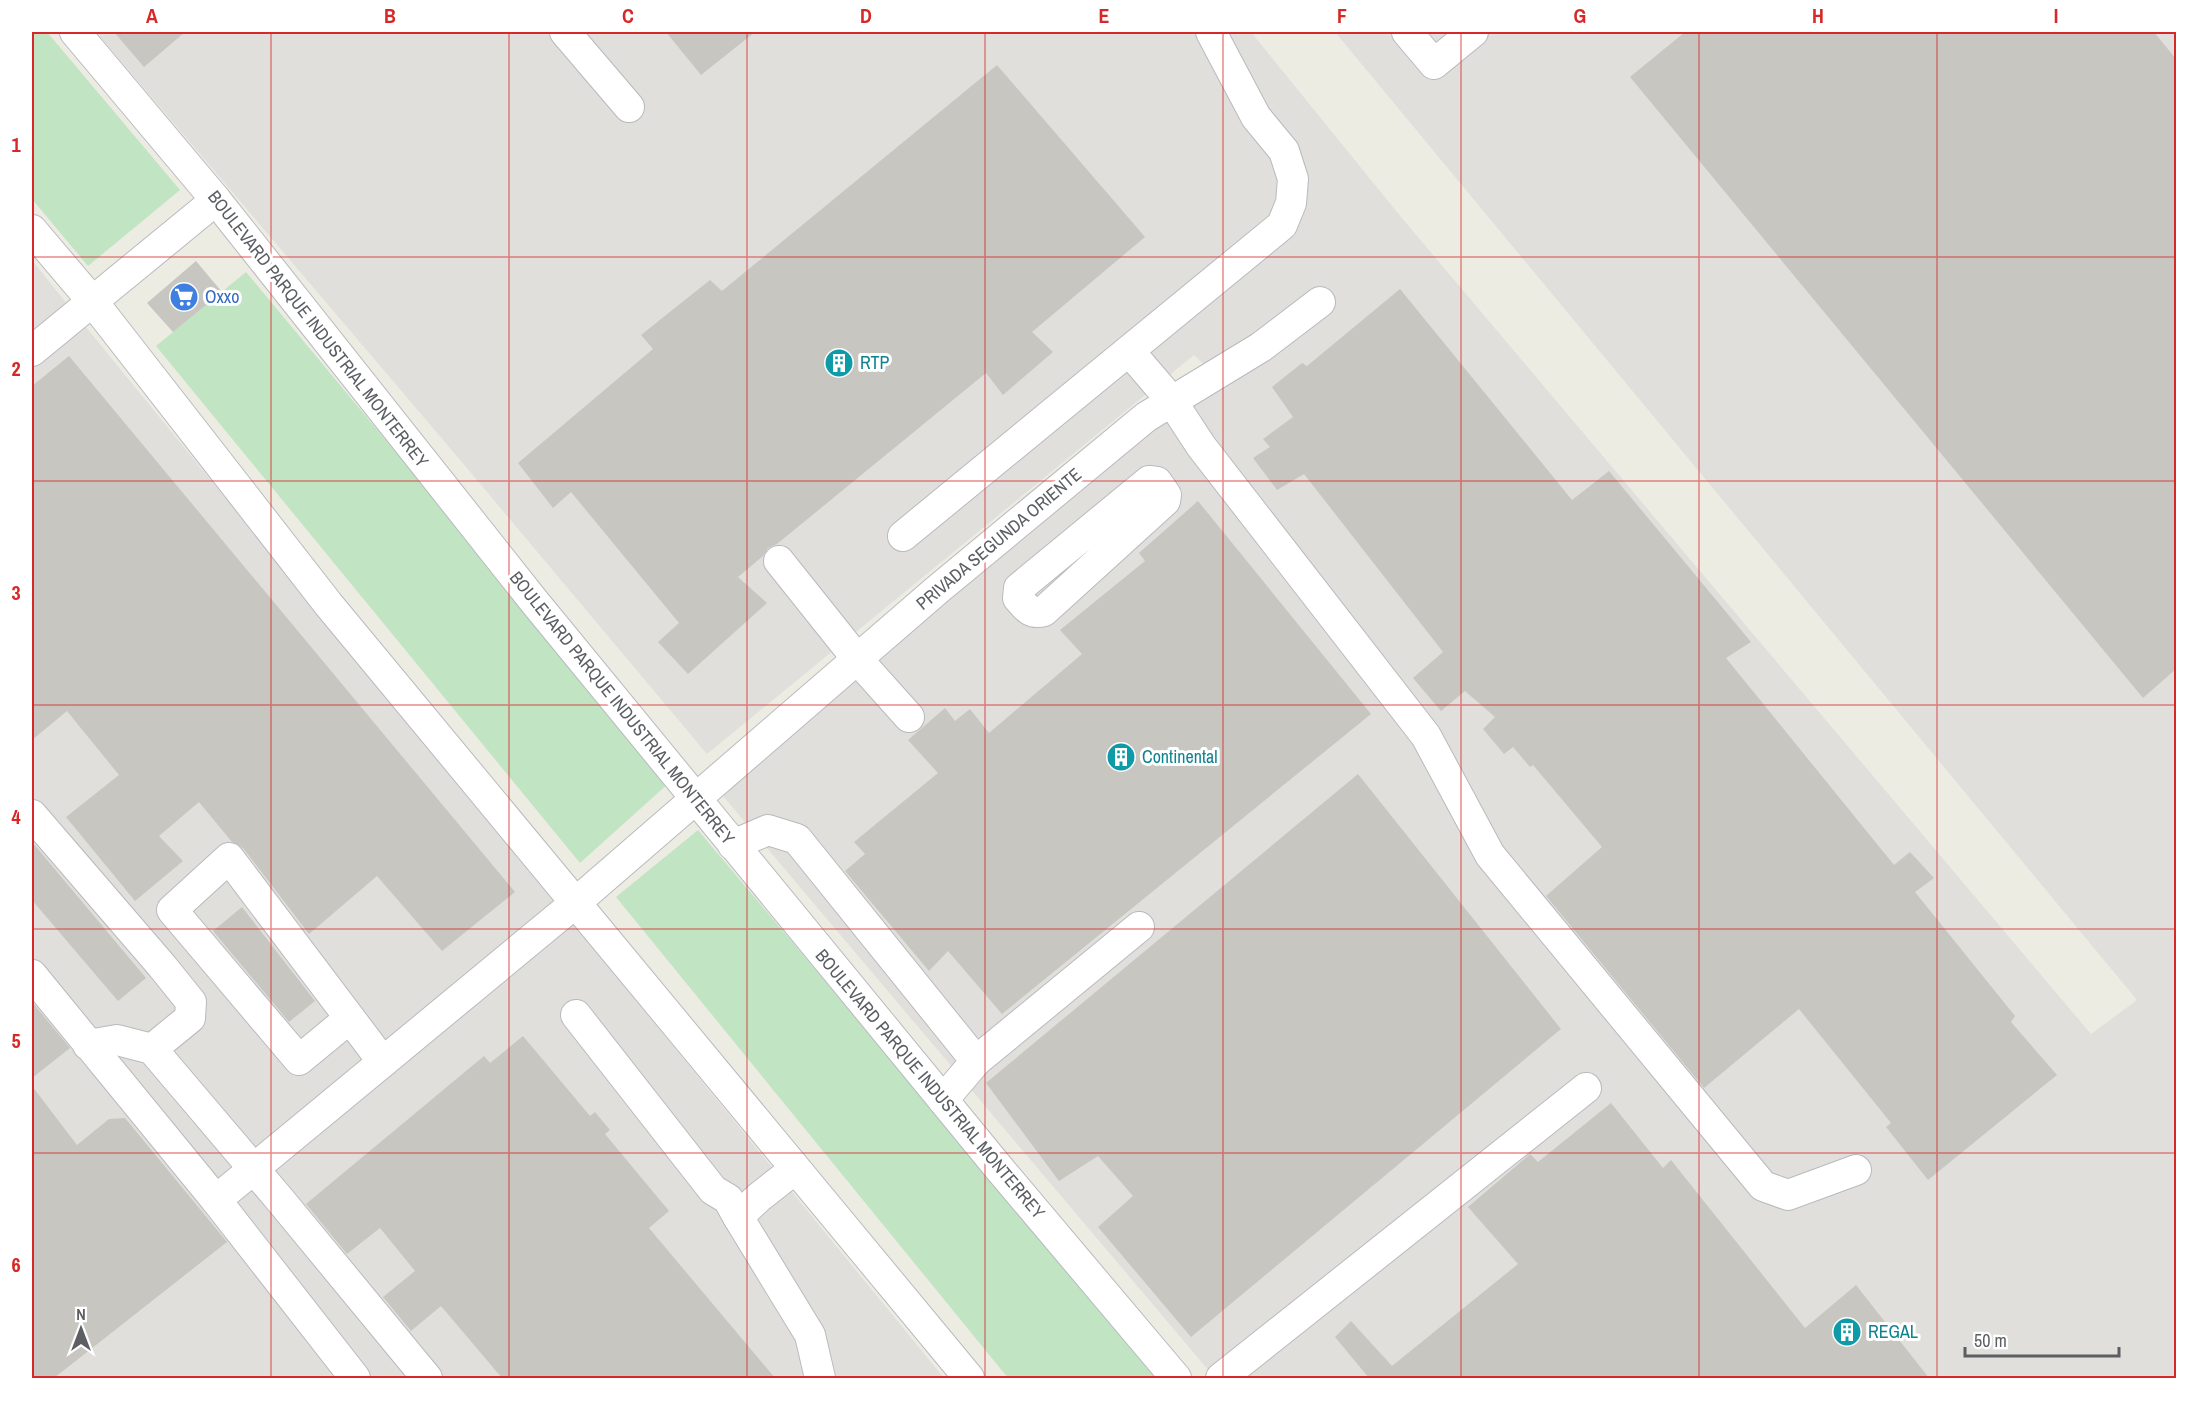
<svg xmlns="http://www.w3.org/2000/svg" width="2208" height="1410" font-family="'Archivo Narrow',sans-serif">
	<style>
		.industrial { fill: #e1dfdb }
		.green { fill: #c1e4c3 }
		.building { fill: #c8c6c0 }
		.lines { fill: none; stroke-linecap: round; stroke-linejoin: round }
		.minor-casing { stroke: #b8babf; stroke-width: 32 }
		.minor { stroke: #fff; stroke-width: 30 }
		.grid { fill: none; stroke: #d62828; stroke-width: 1.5; stroke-opacity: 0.55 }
		.labels { text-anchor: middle; stroke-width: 6; stroke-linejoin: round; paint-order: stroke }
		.shop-label { font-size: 18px; fill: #366cbe; stroke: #fff; text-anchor: start }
		.street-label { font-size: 18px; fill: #5b5e63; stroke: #fff }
		.culture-label { font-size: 18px; fill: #0d838f; stroke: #fff; text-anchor: start }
		.neatline { fill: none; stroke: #d62828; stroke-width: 2 }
		.grid-label { font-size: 20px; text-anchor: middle; font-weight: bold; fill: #d62828 }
	</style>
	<rect width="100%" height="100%" fill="#edece3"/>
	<g class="industrial">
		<polygon points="96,32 1251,32 1401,217 2091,1034 2137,1000 1335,32 2176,32 2176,1378 1215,1378 717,789 1213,373 1194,355 707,754 461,461"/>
		<polygon points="32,260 59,294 944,1378 32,1378"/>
	</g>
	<g class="green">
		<polygon points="32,32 47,32 180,190 88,266 32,199"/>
		<polygon points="246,272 670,782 580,863 156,346"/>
		<polygon points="698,830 1159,1378 1008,1378 616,897"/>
	</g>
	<g class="building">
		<polygon points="114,32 185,32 144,67"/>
		<polygon points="666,32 755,32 701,75"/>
		<polygon points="1685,32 2154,32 2176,59 2176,669 2143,698 1630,77"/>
		<polygon points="997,65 1145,237 1032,332 1053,352 1003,395 986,373 777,544 768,548 763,556 738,577 767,603 688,674 658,642 679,623 571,492 553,508 518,463 653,349 641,335 710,280 722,291"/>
		<polygon points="196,261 222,292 173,332 147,303"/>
		<polygon points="1400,289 1572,500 1609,471 1751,642 1726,658 1894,865 1910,852 1934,878 1915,892 2015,1016 2011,1022 2057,1075 1928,1180 1886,1127 1891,1123 1799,1009 1704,1088 1546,896 1602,847 1533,765 1530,767 1513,747 1504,754 1483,729 1495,717 1465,691 1441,711 1413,678 1443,652 1304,474 1277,490 1253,458 1270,447 1263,439 1293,417 1272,387 1302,363 1307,366"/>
		<polygon points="69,356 515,892 442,951 377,876 309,934 243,848 232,842 199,802 159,836 183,861 135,901 66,817 119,775 67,711 32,740 32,386"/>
		<polygon points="1198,501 1371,714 1002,1014 948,951 929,971 845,871 865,854 854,842 938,773 908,740 945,708 955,721 970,709 989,733 1082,654 1060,630 1145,561 1139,553"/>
		<polygon points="1358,774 1561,1029 1191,1337 1098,1227 1133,1196 1098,1156 1059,1181 986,1083"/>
		<polygon points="32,842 146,978 118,1001 32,900"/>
		<polygon points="242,907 315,1001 289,1022 213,931"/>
		<polygon points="32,1002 70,1048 32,1078"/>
		<polygon points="523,1036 590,1116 595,1112 610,1130 605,1134 669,1211 649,1228 775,1378 502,1378 441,1306 411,1331 383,1297 415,1271 380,1228 347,1254 306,1204 484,1056 490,1063"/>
		<polygon points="32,1086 77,1145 109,1119 125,1118 227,1242 54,1378 32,1378"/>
		<polygon points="1611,1103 1663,1168 1671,1160 1805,1328 1856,1285 1929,1378 1369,1378 1335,1337 1351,1321 1392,1366 1518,1264 1468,1207 1530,1154 1538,1162"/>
	</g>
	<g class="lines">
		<g class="minor-casing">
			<g id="minor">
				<polyline points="75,32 216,200 533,600 998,1167 1176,1378"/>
				<polyline points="565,32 629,107"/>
				<polyline points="1407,32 1434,64 1473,32"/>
				<polyline points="32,230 93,302 329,605 969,1378"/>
				<polyline points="32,351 216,200"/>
				<polyline points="1129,351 1171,400 1201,446 1426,736 1490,855 1763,1186 1788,1195 1856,1170"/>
				<path d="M1149 481 1157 482 1166 495 1165 501 1044 611C1030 615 1026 607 1018 598L1019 588Z"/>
				<polyline points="903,536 1282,225 1291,203 1293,179 1284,151 1256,117 1211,32"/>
				<polyline points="779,561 858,660 909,717"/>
				<polyline points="32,815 162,966 191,1002 190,1018 152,1049"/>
				<polyline points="733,845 768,830 797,839 976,1061 943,1100"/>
				<polyline points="32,975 216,1200 355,1378"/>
				<polyline points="576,1015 713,1190 728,1199 738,1217 758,1198 795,1169"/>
				<polyline points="350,1018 299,1060 172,910 229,858 383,1062"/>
				<polyline points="88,1045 117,1040 152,1049 281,1201 427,1378"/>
				<polyline points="976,1061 1139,927"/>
				<polyline points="216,1200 574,904 937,590 1146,417 1261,347 1320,302"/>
				<polyline points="738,1217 810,1335 820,1378"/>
				<polyline points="1221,1378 1586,1088"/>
			</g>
		</g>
		<use href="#minor" class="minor"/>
	</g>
	<path class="grid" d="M271 32V1378M509 32V1378M747 32V1378M985 32V1378M1223 32V1378M1461 32V1378M1699 32V1378M1937 32V1378M32 257H2176M32 481H2176M32 705H2176M32 929H2176M32 1153H2176"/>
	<defs>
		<g id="supermarket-disc" transform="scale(1.5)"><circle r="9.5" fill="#3f7fe0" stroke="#fff"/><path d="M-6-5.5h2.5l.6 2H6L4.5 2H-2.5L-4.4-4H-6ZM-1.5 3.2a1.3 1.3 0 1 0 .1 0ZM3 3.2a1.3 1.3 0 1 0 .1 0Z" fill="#fff"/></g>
		<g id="building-disc" transform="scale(1.5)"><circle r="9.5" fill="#0f9aa8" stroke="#fff"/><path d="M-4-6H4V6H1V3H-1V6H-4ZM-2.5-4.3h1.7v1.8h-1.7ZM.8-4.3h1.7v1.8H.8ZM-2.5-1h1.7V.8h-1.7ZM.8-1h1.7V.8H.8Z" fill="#fff"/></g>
	</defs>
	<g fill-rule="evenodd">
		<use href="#supermarket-disc" x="184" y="297"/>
		<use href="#building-disc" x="839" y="363"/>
		<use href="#building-disc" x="1121" y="757"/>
		<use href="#building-disc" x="1847" y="1332"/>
	</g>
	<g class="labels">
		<g class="shop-label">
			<text x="205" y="303">Oxxo</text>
		</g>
		<g class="street-label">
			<text transform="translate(318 329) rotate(52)" y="6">BOULEVARD PARQUE INDUSTRIAL MONTERREY</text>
			<text transform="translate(999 539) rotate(-40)" y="6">PRIVADA SEGUNDA ORIENTE</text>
			<text transform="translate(622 708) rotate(51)" y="6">BOULEVARD PARQUE INDUSTRIAL MONTERREY</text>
			<text transform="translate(930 1084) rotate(50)" y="6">BOULEVARD PARQUE INDUSTRIAL MONTERREY</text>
		</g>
		<g class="culture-label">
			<text x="860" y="369">RTP</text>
			<text x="1142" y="763">Continental</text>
			<text x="1868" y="1338">REGAL</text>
		</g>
	</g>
	<rect width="2208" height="1410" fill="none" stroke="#ffffff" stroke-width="66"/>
	<g transform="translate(81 1329)" stroke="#ffffff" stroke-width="4.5" paint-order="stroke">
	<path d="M0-4.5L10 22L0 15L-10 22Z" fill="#5b5e63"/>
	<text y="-9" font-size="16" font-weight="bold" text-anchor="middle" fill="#5b5e63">N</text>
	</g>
	<path d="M1965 1347v9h154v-9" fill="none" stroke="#5b5e63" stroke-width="3"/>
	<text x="1974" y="1347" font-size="18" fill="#5b5e63" stroke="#ffffff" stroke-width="4.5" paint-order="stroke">50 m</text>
	<rect x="33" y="33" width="2142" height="1344" class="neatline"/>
	<g class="grid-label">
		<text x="152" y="23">A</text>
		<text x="390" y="23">B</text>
		<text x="628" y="23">C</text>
		<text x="866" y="23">D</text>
		<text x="1104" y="23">E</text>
		<text x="1342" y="23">F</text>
		<text x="1580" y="23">G</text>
		<text x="1818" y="23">H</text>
		<text x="2056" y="23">I</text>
		<text x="16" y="152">1</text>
		<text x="16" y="376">2</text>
		<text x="16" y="600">3</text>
		<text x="16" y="824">4</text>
		<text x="16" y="1048">5</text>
		<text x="16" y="1272">6</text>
	</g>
</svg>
